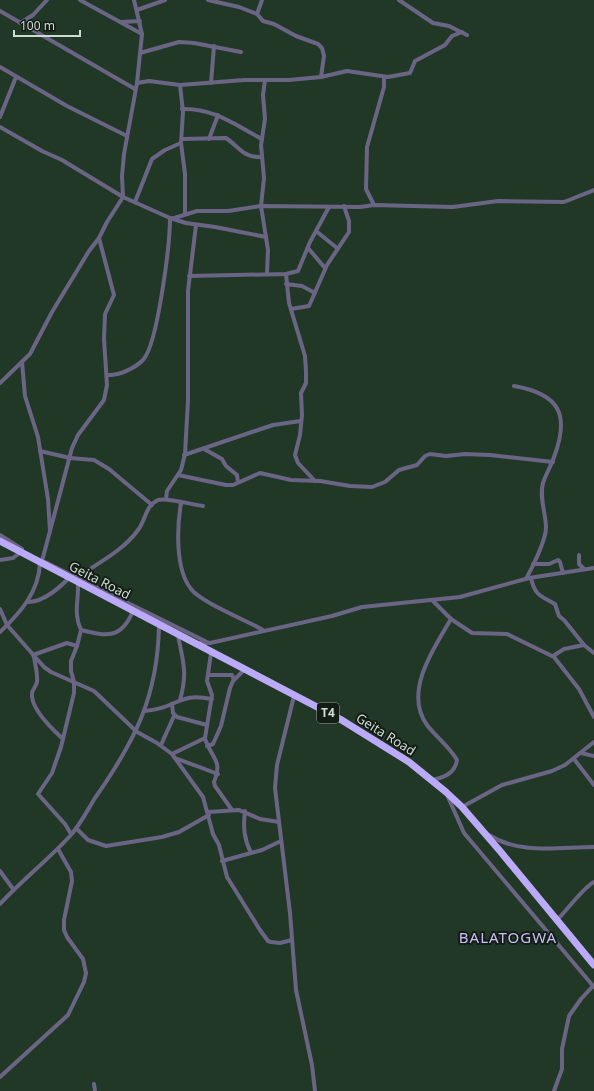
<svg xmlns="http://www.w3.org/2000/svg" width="594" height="1091" font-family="'Noto Sans',sans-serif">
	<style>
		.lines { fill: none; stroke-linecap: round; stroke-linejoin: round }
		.street { stroke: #6b6585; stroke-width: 4 }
		.highway { stroke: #bbaaf8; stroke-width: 7 }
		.labels { text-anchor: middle; stroke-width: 4; stroke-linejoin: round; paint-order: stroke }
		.shield { fill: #131c15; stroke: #96a298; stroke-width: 1 }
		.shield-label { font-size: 12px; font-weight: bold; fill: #cedbd0 }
		.street-label { font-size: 13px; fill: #cedbd0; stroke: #131c15 }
		.quarter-label { font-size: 15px; letter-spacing: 1px; fill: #cabff8; stroke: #131c15 }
	</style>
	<rect width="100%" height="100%" fill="#223827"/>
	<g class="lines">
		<g class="street">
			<polyline points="80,0 142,34"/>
			<polyline points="208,0 239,7 257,14 263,21 274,24 296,36 318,44 322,48 324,56 321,77"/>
			<polyline points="399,0 433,23 449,26 467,35"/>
			<polyline points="137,10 165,0"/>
			<polyline points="0,11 135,89"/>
			<polyline points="257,14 262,0"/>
			<polyline points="121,22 140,21"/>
			<polyline points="20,23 33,15 47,0"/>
			<polyline points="140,53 179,42 194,43 241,52"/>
			<polyline points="0,67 67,106 127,136"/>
			<polyline points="265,80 263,95 265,119 261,145 264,178 261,206 268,250 267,273"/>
			<polyline points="137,83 149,81 180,85 244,80 289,80 321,77 347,71 388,77 410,73 415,61 445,45 452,36 462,32"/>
			<polyline points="211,83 214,46"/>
			<polyline points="180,85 183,112 181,143 185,174 185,213"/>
			<path d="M182 109C214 108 235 125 262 139"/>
			<polyline points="0,117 16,77"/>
			<polyline points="0,127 42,151 62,160 123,197 170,218 186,223 215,227 266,237"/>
			<path d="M182 139 226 138C239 147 244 158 261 157"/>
			<polyline points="209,139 218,115"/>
			<polyline points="135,202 152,159 165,150 181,143"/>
			<polyline points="374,205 366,189 367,147 384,87 384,77"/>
			<polyline points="171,219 197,211 228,211 261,206 360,207 374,205 453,207 498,201 564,202 594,190"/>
			<polyline points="316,231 337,248"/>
			<polyline points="308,248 325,268"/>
			<polyline points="286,274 289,303 305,356 306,371 306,383 301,393 302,415 300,435 295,455 298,463 315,481"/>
			<polyline points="189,276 286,274 298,271 310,242 329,207"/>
			<polyline points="286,284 302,286 315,293"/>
			<polyline points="291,309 309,306 327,265 349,232 349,221 344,206"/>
			<polyline points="22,362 25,396 38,437 48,499 50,531 42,561"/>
			<path d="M107 375C119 376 135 368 143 360 158 344 170 242 170 218"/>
			<polyline points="0,383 30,354 52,312 89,251 99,238 107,222 123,197 122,176 124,154 137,83 142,34 134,0"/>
			<path d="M514 386C560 394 570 415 554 457 551 466 546 474 543 483 539 498 546 513 546 528 546 540 532 568 526 579"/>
			<polyline points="204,449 222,459 226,466 237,475 238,482"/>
			<polyline points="40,451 70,458 94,460 109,469 152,505"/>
			<polyline points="184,455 273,425 301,421"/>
			<polyline points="178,475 226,485 233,485 260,473 291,480 320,481 350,486 372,487 385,482 399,470 417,465 425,456 430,454 446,456 465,454 490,455 553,462"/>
			<polyline points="166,499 167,491 181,470 185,454 188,401 188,291 196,225"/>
			<path d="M181 503C177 527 175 569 191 589 202 603 246 620 263 630"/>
			<polyline points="50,531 72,448 78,435 104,400 107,385 104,339 105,314 114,295 99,238"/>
			<polyline points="0,535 22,549"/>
			<polyline points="579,555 579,564 584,569"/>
			<polyline points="0,560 13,558 21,552"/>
			<polyline points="45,562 209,643"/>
			<polyline points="533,564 549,564 558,560 560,562 563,573"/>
			<path d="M78 577C98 563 124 550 138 530 146 520 145 506 158 500 166 497 193 505 203 506"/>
			<path d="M531 578C535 596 541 596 555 604L559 616 564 620 584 645 594 653"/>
			<path d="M78 582C79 600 73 613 81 630 106 636 121 640 133 611"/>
			<polyline points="433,601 451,619 472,633 507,634 554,657 579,689 594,717"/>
			<path d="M27 602C43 603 59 588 69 578"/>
			<polyline points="0,609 7,625 44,667 51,672 94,691 137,732 157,743 172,754 203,797 213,834 219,845 227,877 260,930 268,941 271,942 280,943 292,940"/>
			<path d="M0 632C20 613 39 592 40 563"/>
			<path d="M178 635C183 663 188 671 180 700"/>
			<polyline points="198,643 210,643 332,616 362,607 460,597 529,578 594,568"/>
			<polyline points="33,655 67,643 77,646"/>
			<polyline points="553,656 564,649 584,645"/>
			<path d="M34 657C35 665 38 674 37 682 36 686 33 689 32 693 30 708 52 729 63 739"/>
			<polyline points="208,675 232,675 234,680"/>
			<polyline points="294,696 277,765 275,788 290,913 296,990 312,1065 315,1091"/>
			<polyline points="172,704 173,713 177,717 207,725"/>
			<path d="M145 711C152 710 160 709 167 706 186 698 190 695 212 699"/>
			<path d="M205 739C212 759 223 760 214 782L215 786 232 810"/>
			<polyline points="161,745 174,716"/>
			<polyline points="207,746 213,744 221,726 230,688 233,681 244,670"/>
			<polyline points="581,753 594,756"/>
			<polyline points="172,754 205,738 212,695 207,681 211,653"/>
			<polyline points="175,758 218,774"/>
			<polyline points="574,759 594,785"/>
			<path d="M433 780C445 777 455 773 457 760 449 746 436 737 427 725 403 692 434 648 451 619"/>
			<polyline points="448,797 464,833 594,987"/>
			<polyline points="462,807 502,785 552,771 565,765 594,742"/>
			<path d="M245 811C243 827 244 839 251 853"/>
			<polyline points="208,812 239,810 260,819 279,822"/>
			<polyline points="76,828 88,840 106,846 162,837 179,832 209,815"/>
			<polyline points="71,834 65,824 38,794 52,773 61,747 74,693 74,682 71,671 71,661 77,646 81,630"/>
			<path d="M489 835C520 855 559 847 594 847"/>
			<polyline points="222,861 262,850 281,841"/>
			<polyline points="0,871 13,889"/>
			<path d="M0 904C22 880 48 860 70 836 80 825 87 811 95 798 135 741 158 696 159 625"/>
			<path d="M556 919H558C568 909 583 888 594 882"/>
			<polyline points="0,1077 68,1015 84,982 86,973 83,959 67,937 64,930 64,920 72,881 71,872 58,849"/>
			<polyline points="94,1084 95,1091"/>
			<polyline points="554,1091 562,1069 562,1049 569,1016 581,999 593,986"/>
		</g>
		<polyline class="highway" points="0,541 340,719 409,762 446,792 462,807 500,851 594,965"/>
	</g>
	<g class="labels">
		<rect class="shield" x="317" y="703" width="22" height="20" rx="3"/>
		<g class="shield-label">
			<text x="328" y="717">T4</text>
		</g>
		<g class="street-label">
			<text transform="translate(100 580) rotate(27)" y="5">Geita Road</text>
			<text transform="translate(386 734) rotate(32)" y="5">Geita Road</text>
		</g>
		<g class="quarter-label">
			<text x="508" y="943">BALATOGWA</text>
		</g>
	</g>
	<path d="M14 30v6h66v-6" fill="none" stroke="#cedbd0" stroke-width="2"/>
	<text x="20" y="30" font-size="12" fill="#cedbd0" stroke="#131c15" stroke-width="3" paint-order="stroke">100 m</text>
</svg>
